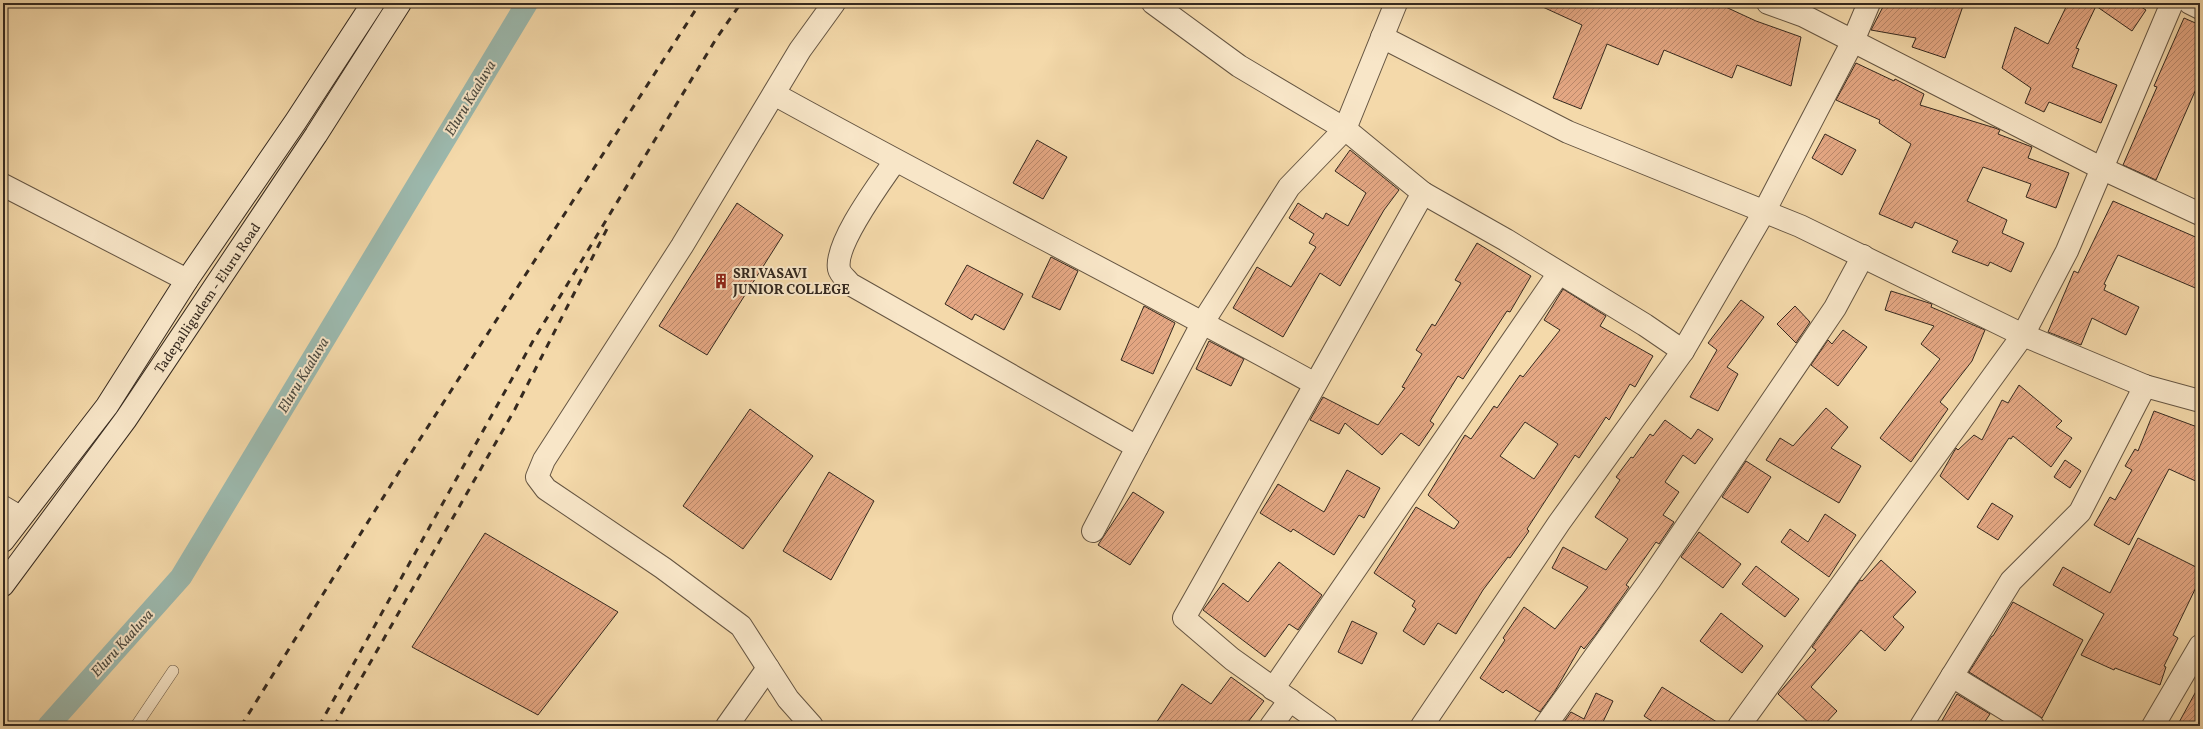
<svg xmlns="http://www.w3.org/2000/svg" width="2203" height="729" font-family="Vollkorn,serif">
	<style>
		.lines { fill: none; stroke-linecap: round; stroke-linejoin: round }
		.canal { stroke: #9cb9ae; stroke-width: 22 }
		.building { fill: url(#building-hatch); stroke: #35291f; fill-rule: evenodd }
		.service-casing { stroke: #655542; stroke-width: 12 }
		.minor-casing { stroke: #655542; stroke-width: 24 }
		.secondary-casing { stroke: #35291f; stroke-width: 24 }
		.service { stroke: #f8e6c8; stroke-width: 11 }
		.minor { stroke: #f8e6c8; stroke-width: 22 }
		.secondary { stroke: #f8e6c8; stroke-width: 22 }
		.rail { stroke: #35291f; stroke-width: 3; stroke-dasharray: 7 7; stroke-linecap: butt }
		.labels { text-anchor: middle; stroke-width: 4; stroke-linejoin: round; paint-order: stroke }
		.poi-label { font-size: 14px; font-weight: bold; fill: #35291f; stroke: #f8e6c8; text-anchor: start }
		.street-label { font-size: 14px; fill: #35291f; stroke: #f8e6c8 }
		.water-label { font-size: 15px; font-style: italic; fill: #4f4d43; stroke: #f8e6c8 }
	</style>
	<defs>
		<pattern id="building-hatch" width="6" height="6" patternUnits="userSpaceOnUse"><rect width="6" height="6" fill="#e4a783"/><path d="M-1 1l2-2M0 6l6-6M5 7l2-2" fill="none" stroke="#ba886b"/></pattern>
	</defs>
	<rect width="100%" height="100%" fill="#f4d9aa"/>
	<filter id="stains"><feTurbulence type="fractalNoise" baseFrequency=".005" numOctaves="4"/><feColorMatrix values="0 0 0 0 .2 0 0 0 0 .09 0 0 0 0 .02 0 0 0 .5 -.17"/></filter>
	<radialGradient id="worn" r=".72"><stop offset=".6" stop-color="#630" stop-opacity="0"/><stop offset="1" stop-color="#630" stop-opacity=".3"/></radialGradient>
	<g class="lines">
		<polyline class="canal" points="48,726 181,577 527,3"/>
	</g>
	<g class="building">
		<polygon points="1534,3 1717,3 1756,21 1801,37 1791,86 1737,65 1732,78 1664,50 1658,65 1607,44 1581,109 1553,98 1582,25"/>
		<polygon points="1885,3 1964,3 1945,58 1912,47 1916,38 1871,30"/>
		<polygon points="2068,3 2135,3 2146,10 2132,31 2096,6 2076,48 2079,49 2072,67 2117,85 2101,123 2049,102 2044,112 2025,103 2031,88 2002,68 2015,27 2048,44"/>
		<polygon points="2184,18 2200,25 2200,80 2156,180 2123,165 2157,87 2154,86"/>
		<polygon points="1856,63 1894,81 1895,79 1924,94 1920,105 1995,128 2000,130 1998,134 2032,147 2028,158 2069,173 2056,208 2026,197 2031,184 1983,167 1967,201 2007,220 2002,233 2024,243 2011,272 1990,262 1988,266 1952,252 1958,241 1915,222 1912,228 1879,214 1911,144 1879,123 1880,120 1836,100"/>
		<polygon points="1825,134 1856,150 1842,175 1812,158"/>
		<polygon points="1037,140 1067,157 1043,199 1013,183"/>
		<polygon points="1350,150 1399,190 1384,210 1340,286 1320,273 1283,337 1233,308 1257,267 1291,287 1316,247 1309,243 1314,234 1289,218 1298,203 1323,219 1326,213 1348,226 1366,193 1335,171"/>
		<polygon points="2113,201 2200,239 2200,290 2118,255 2104,284 2106,285 2104,290 2139,307 2126,335 2092,318 2081,345 2048,332 2074,271 2078,273"/>
		<polygon points="737,203 783,235 707,355 659,326"/>
		<polygon points="1477,243 1531,276 1510,312 1507,311 1463,379 1458,376 1430,421 1434,424 1419,446 1401,433 1382,455 1345,423 1339,434 1310,420 1323,397 1378,425 1405,388 1402,387 1422,354 1416,350 1432,324 1435,326 1461,283 1455,280"/>
		<polygon points="1051,257 1078,271 1060,310 1032,297"/>
		<polygon points="967,265 1023,294 1004,330 975,314 972,320 945,304"/>
		<path d="M1563 289 1606 316 1600 326 1653 356 1635 387 1630 384 1609 420 1606 417 1579 458 1575 455 1527 529 1529 531 1510 558 1508 557 1483 590 1456 634 1438 623 1424 645 1403 631 1416 609 1412 606 1415 601 1374 573 1416 507 1454 529 1459 522 1428 495 1465 435 1471 439 1494 406 1497 408 1520 375 1523 377 1560 330 1544 320ZM1525 422 1558 444 1534 479 1500 456Z"/>
		<polygon points="1891,291 1929,303 1932,304 1931,307 1985,330 1972,361 1940,402 1948,409 1911,462 1880,438 1940,359 1921,344 1934,326 1885,310"/>
		<polygon points="1741,300 1764,317 1727,367 1738,374 1718,411 1690,397 1717,350 1708,343"/>
		<polygon points="1144,306 1175,323 1153,374 1121,360"/>
		<polygon points="1795,306 1810,322 1796,343 1777,324"/>
		<polygon points="1843,330 1867,347 1838,386 1811,365 1828,340 1832,344"/>
		<polygon points="1209,341 1244,359 1231,386 1196,369"/>
		<polygon points="2019,385 2062,421 2056,427 2072,438 2051,467 2013,436 2011,439 2009,438 1968,500 1940,476 1956,448 1958,450 1974,435 1982,440 2002,400 2008,403"/>
		<polygon points="1826,408 1848,427 1831,448 1861,466 1839,503 1766,460 1780,438 1793,446"/>
		<polygon points="750,409 813,456 743,549 683,506"/>
		<polygon points="2154,411 2200,428 2200,483 2169,469 2129,545 2094,525 2110,497 2115,500 2132,470 2125,466 2135,449 2138,451"/>
		<polygon points="1665,420 1691,439 1698,429 1713,439 1695,464 1683,455 1665,482 1679,492 1663,515 1674,522 1659,544 1656,542 1626,585 1629,587 1596,634 1584,649 1581,646 1555,691 1540,712 1506,690 1503,693 1480,678 1505,640 1503,638 1524,607 1555,629 1588,587 1552,568 1563,547 1606,570 1628,539 1595,517 1620,480 1616,477 1631,457 1633,458 1650,434 1653,436"/>
		<polygon points="2065,460 2081,471 2070,488 2054,477"/>
		<polygon points="1746,461 1771,477 1748,513 1722,497"/>
		<polygon points="1347,470 1380,488 1364,518 1359,515 1334,555 1293,529 1291,532 1260,513 1278,484 1324,512"/>
		<polygon points="829,472 874,501 831,580 783,551"/>
		<polygon points="1133,492 1164,512 1130,565 1098,545"/>
		<polygon points="1992,503 2013,516 1998,540 1977,527"/>
		<polygon points="1825,514 1856,535 1829,577 1781,542 1790,529 1808,542"/>
		<polygon points="1699,532 1741,564 1723,588 1681,557"/>
		<polygon points="485,533 618,612 538,715 412,647"/>
		<polygon points="2138,538 2200,569 2200,579 2173,635 2178,638 2164,666 2166,667 2160,685 2115,668 2114,670 2081,655 2104,614 2053,585 2063,567 2110,593"/>
		<polygon points="1881,560 1916,592 1893,617 1904,627 1885,651 1861,630 1811,687 1837,711 1823,726 1812,726 1778,694 1816,650 1812,647 1860,580 1862,581"/>
		<polygon points="1279,562 1322,595 1298,630 1289,624 1265,657 1203,610 1223,583 1248,602"/>
		<polygon points="1756,566 1799,599 1785,617 1742,584"/>
		<polygon points="2013,602 2083,640 2042,718 1969,672 1992,636 1993,636"/>
		<polygon points="1721,613 1763,646 1742,673 1700,641"/>
		<polygon points="1352,621 1377,633 1362,664 1338,652"/>
		<polygon points="1231,677 1264,701 1245,726 1154,726 1182,684 1211,704"/>
		<polygon points="2200,684 2200,726 2177,726"/>
		<polygon points="1662,687 1723,726 1659,726 1644,716"/>
		<polygon points="1596,693 1613,701 1601,726 1561,726 1571,712 1584,719"/>
		<polygon points="1957,694 1990,714 1982,726 1939,726"/>
	</g>
	<g class="lines">
		<g class="service-casing">
			<polyline id="service" points="136,726 173,671"/>
		</g>
		<g class="minor-casing">
			<g id="minor">
				<polyline points="1153,3 1239,66 1345,129 1423,193 1506,240 1645,325 1683,351"/>
				<polyline points="1768,3 1804,16 2101,168 2200,214"/>
				<polyline points="2190,3 2200,8"/>
				<polyline points="1382,37 1568,132 1800,226 2023,335 2145,386 2200,401"/>
				<path d="M774 94C953 193 1136 285 1315 384"/>
				<path d="M895 161C880 183 834 244 839 269 840 274 847 280 850 284L1137 447"/>
				<polyline points="3,185 187,280"/>
				<polyline points="3,507 20,517"/>
				<polyline points="1093,531 1203,322 1289,187 1345,129 1396,3"/>
				<polyline points="1952,676 2033,726"/>
				<polyline points="1273,689 1559,273"/>
				<polyline points="727,726 768,668"/>
				<polyline points="812,726 788,699 741,626 663,568 546,489 537,477 544,460 682,246 800,50 834,3"/>
				<polyline points="1271,726 1290,700"/>
				<polyline points="1326,726 1232,659 1184,618 1423,193"/>
				<polyline points="1422,726 1559,523 1683,351 1764,212 1853,41 1869,3"/>
				<polyline points="1545,726 1650,580 1835,308 1863,256"/>
				<polyline points="1739,726 2023,335 2067,251 2172,3"/>
				<polyline points="1921,726 2011,581 2080,512 2145,386"/>
				<polyline points="2153,726 2200,646"/>
			</g>
		</g>
		<g class="secondary-casing">
			<g id="secondary">
				<polyline points="3,541 107,406 187,280 296,121 373,3"/>
				<polyline points="3,585 126,419 316,135 400,3"/>
			</g>
		</g>
		<use href="#service" class="service"/>
		<use href="#minor" class="minor"/>
		<use href="#secondary" class="secondary"/>
		<g class="rail">
			<polyline points="241,726 404,464 700,3"/>
			<polyline points="319,726 533,341 716,39 741,3"/>
			<polyline points="334,726 515,409 609,225"/>
		</g>
	</g>
	<defs>
		<g id="building-bare" transform="scale(1.2)"><path d="M-4-6H4V6H1V3H-1V6H-4ZM-2.5-4.3h1.7v1.8h-1.7ZM.8-4.3h1.7v1.8H.8ZM-2.5-1h1.7V.8h-1.7ZM.8-1h1.7V.8H.8Z" fill="#8f2418" stroke="#f8e6c8" stroke-width="2.5" paint-order="stroke"/></g>
	</defs>
	<g fill-rule="evenodd">
		<use href="#building-bare" x="721" y="281"/>
	</g>
	<g class="labels">
		<g class="poi-label">
			<text x="733" y="278">SRI VASAVI<tspan x="733" dy="16">JUNIOR COLLEGE</tspan></text>
		</g>
		<g class="street-label">
			<text transform="translate(207 298) rotate(-56)" y="5">Tadepalligudem - Eluru Road</text>
		</g>
		<g class="water-label">
			<text transform="translate(470 98) rotate(-59)" y="5">Eluru Kaaluva</text>
			<text transform="translate(303 375) rotate(-59)" y="5">Eluru Kaaluva</text>
			<text transform="translate(122 643) rotate(-48)" y="5">Eluru Kaaluva</text>
		</g>
	</g>
	<rect width="2203" height="729" fill="none" stroke="#f4d9aa" stroke-width="16"/>
	<rect x="4" y="4" width="2195" height="721" fill="none" stroke="#35291f" stroke-width="2"/>
	<rect x="8" y="8" width="2187" height="713" fill="none" stroke="#35291f"/>
	<rect width="100%" height="100%" filter="url(#stains)"/>
	<rect width="100%" height="100%" fill="url(#worn)"/>
</svg>
